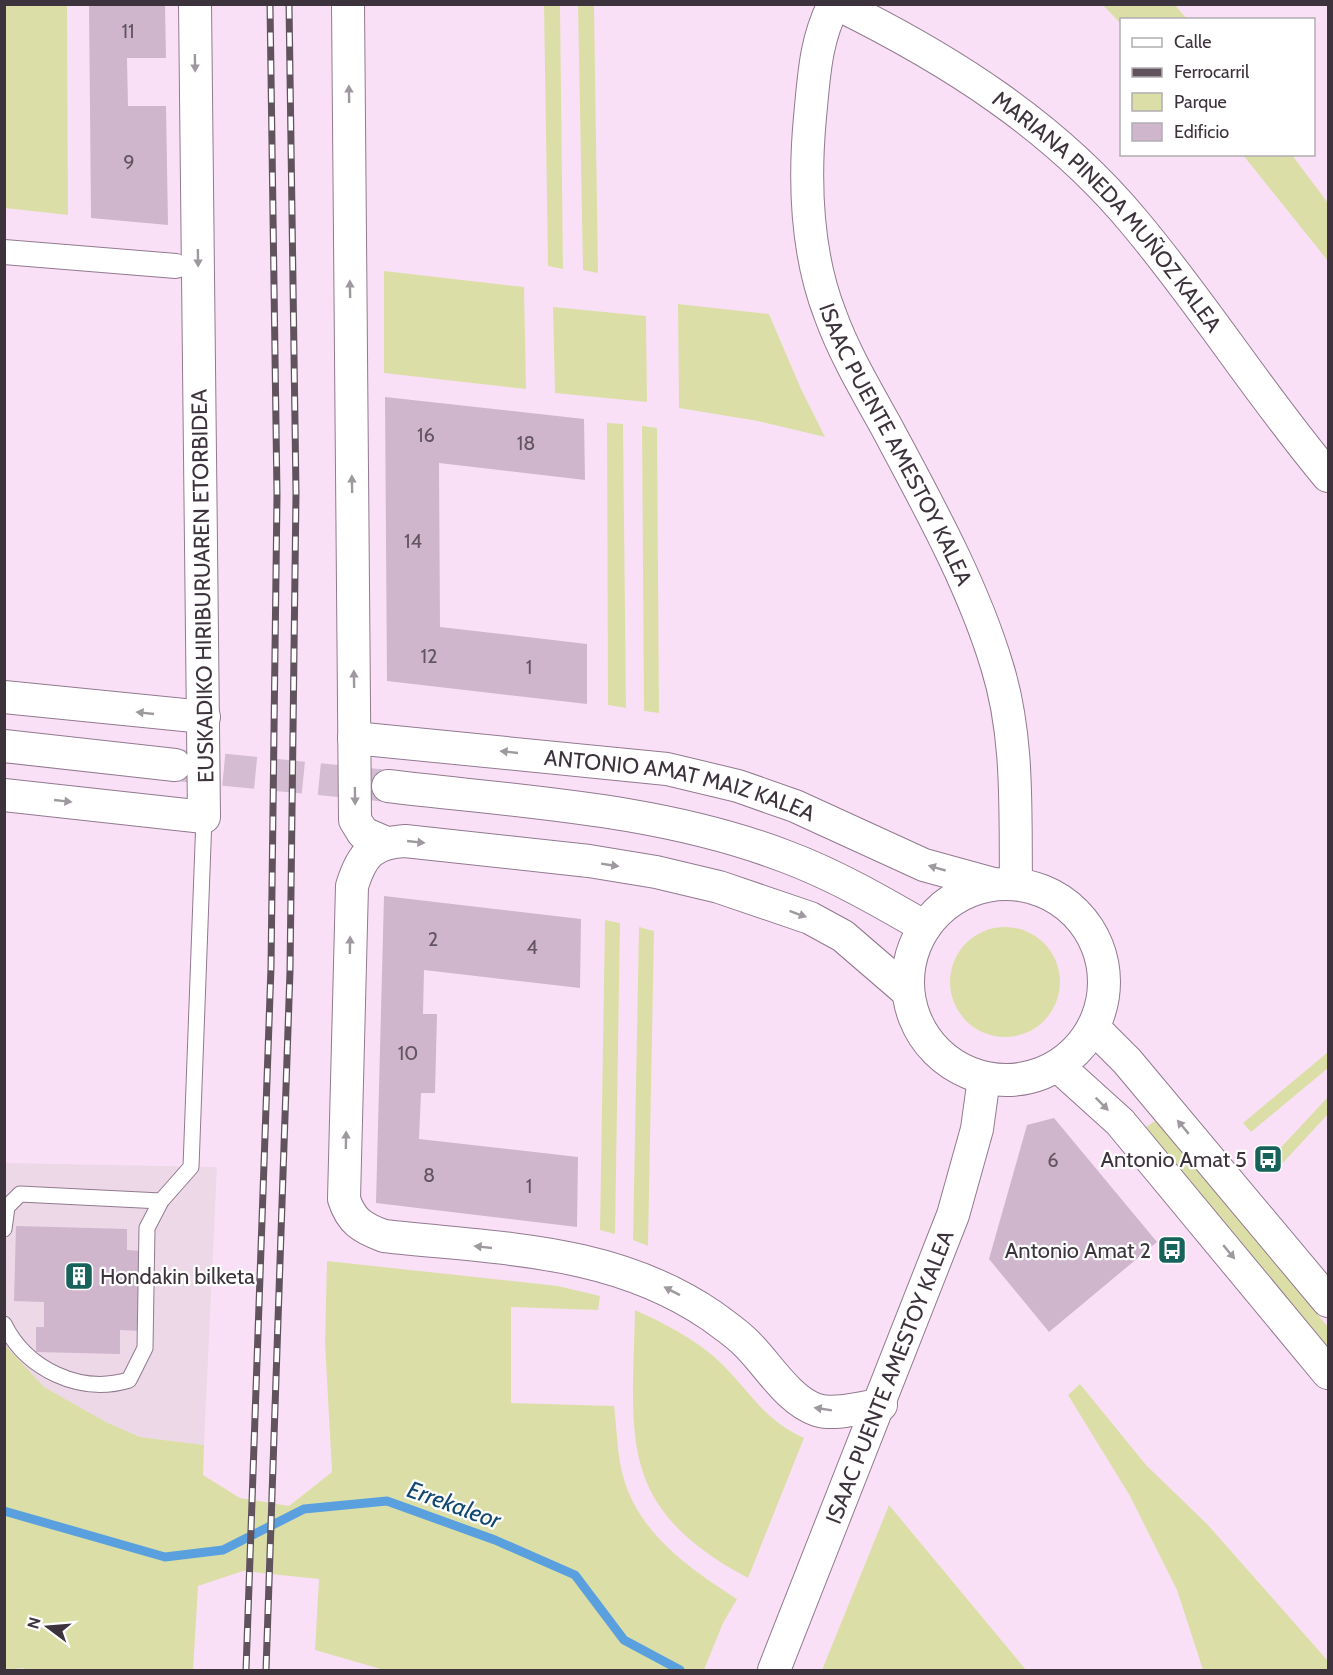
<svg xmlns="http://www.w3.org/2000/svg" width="1333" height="1675" font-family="Cabin,sans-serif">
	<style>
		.industrial { fill: #edd8e7 }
		.green { fill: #dbdfa7 }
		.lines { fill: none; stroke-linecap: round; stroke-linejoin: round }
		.stream { stroke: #5aa0df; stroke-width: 9 }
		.building { fill: #cfb6cd }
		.minor-tunnel { stroke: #d4bdd2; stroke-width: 32; stroke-dasharray: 32 16; stroke-linecap: butt }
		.service-casing { stroke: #917a8f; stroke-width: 17 }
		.pedestrian-casing { stroke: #917a8f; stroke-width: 26 }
		.minor-casing { stroke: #917a8f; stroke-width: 34 }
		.service { stroke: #fff; stroke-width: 15 }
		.pedestrian { stroke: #fff; stroke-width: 24 }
		.minor { stroke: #fff; stroke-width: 32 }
		.rail-casing { stroke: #60535e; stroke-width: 7 }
		.rail { stroke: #fff; stroke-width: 4.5; stroke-dasharray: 14; stroke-linecap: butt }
		.oneway { fill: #9e999e }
		.labels { text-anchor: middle; stroke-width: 4.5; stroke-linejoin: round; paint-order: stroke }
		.number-label { font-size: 20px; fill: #625460 }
		.street-label { font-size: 22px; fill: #3d333c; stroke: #fff }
		.poi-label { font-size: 22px; fill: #3d333c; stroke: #fff; text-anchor: end }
		.water-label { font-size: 24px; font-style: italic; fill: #124770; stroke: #fff }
	</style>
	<rect width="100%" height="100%" fill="#fae0f7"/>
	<polygon class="industrial" points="5,1163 217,1167 204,1445 140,1437 106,1422 44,1387 5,1345"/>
	<g class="green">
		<polygon points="5,4 67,5 68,215 5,208"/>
		<polygon points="544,5 560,5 563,269 548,266"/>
		<polygon points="578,5 594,5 598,273 583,270"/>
		<polygon points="1103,5 1175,5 1187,19 1122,20 1121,24"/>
		<polygon points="1243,155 1292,155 1328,203 1328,261"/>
		<polygon points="384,271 524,287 526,389 384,373"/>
		<polygon points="678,304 769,314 801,389 825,437 758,421 679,408"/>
		<polygon points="553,307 646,316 647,402 555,393"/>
		<polygon points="607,423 623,424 626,708 608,705"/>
		<polygon points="642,426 657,428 659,713 644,711"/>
		<polygon points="605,920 620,923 615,1234 600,1230"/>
		<circle cx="1005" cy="982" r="55"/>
		<polygon points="639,927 654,931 648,1246 633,1240"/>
		<polygon points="1328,1052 1328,1068 1251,1132 1243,1123"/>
		<polygon points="1328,1097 1328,1114 1280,1166 1272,1157"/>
		<polygon points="1156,1120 1328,1327 1328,1347 1145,1128"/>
		<path d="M327 1261 558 1286 600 1296 598 1310 511 1307V1403L614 1406C617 1429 617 1454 623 1476 639 1534 689 1568 737 1599L723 1623 704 1670H384L315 1650 319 1579 243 1571 198 1586 193 1670H26L23 1668 5 1670V1345L44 1387 106 1422 140 1437 204 1445 203 1475 240 1498 289 1506 332 1472 325 1343Z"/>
		<path d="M635 1310C666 1324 701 1342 725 1367 753 1396 766 1421 804 1438L748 1578C617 1508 632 1441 635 1310Z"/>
		<polygon points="1080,1384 1146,1465 1207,1524 1328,1661 1328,1670 1203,1670 1177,1590 1130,1496 1068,1395"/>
		<polygon points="889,1505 1026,1670 822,1670"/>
	</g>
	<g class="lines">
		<polyline class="stream" points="4,1511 165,1557 223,1550 304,1509 387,1501 495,1540 575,1575 624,1640 680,1670"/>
	</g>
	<g class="building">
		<polygon points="89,4 165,4 166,58 127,58 128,106 166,106 168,225 91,218"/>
		<polygon points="385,397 584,419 585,480 439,463 440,627 587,644 587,704 387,681"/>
		<polygon points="384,896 581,919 580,988 424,970 423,1014 437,1014 435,1093 421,1093 419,1139 578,1157 577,1227 376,1203"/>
		<polygon points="1054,1118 1157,1242 1049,1332 989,1259 1027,1125"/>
		<polygon points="16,1226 127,1229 127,1250 143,1251 141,1331 120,1330 120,1354 36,1352 36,1327 44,1327 44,1302 14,1301"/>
	</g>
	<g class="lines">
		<polyline class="minor-tunnel" points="176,765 388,786"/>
		<g class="service-casing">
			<g id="service">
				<polyline points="4,1229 7,1207 20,1194 161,1201"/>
				<path d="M4 1324C26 1369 80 1395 129 1380L145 1348 147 1228 161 1201 191 1167 204 817"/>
			</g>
		</g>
		<g class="pedestrian-casing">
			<polyline id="pedestrian" points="4,252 176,266"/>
		</g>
		<g class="minor-casing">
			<g id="minor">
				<polyline points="348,4 355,820 363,833 384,842"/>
				<path id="s1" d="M834 4C815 41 814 77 810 117 804 182 806 252 830 314 844 353 866 390 886 426 927 503 972 583 997 666 1019 736 1015 811 1016 883"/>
				<path id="s2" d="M837 4C949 59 1055 126 1135 223 1203 304 1260 395 1328 476"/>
				<polyline points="4,697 204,717"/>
				<path id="s3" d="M354 738 667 769 738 786 795 806 924 865 993 884"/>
				<polyline points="4,746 175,765"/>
				<path d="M388 786C521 802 660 808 787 857 835 875 880 901 925 927"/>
				<polyline points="4,795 204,817 195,4"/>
				<circle cx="1006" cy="982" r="98"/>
				<polyline points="1094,1028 1127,1061 1328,1301"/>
				<polyline points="1058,1066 1120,1122 1328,1373"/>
				<path d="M881 1405C862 1407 835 1416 817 1410 789 1401 768 1365 748 1345 738 1334 724 1325 712 1316 613 1248 499 1249 384 1236 362 1228 351 1221 344 1199L352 886C362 854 372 843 405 841L589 861 656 872 719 887 810 918 843 936 908 992"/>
				<path id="s4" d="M774 1670 953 1215 977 1129 984 1078"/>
			</g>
		</g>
		<use href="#service" class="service"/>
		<use href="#pedestrian" class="pedestrian"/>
		<use href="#minor" class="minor"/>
		<g class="rail-casing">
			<g id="rail">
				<polyline points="246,1670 271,967 277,495 270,4"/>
				<polyline points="266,1670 290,971 296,493 289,4"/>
			</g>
		</g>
		<use href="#rail" class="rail"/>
	</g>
	<defs><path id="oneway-solid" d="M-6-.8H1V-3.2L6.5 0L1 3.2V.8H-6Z" transform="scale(1.5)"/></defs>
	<g class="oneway">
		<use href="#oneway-solid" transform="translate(195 63) rotate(89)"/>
		<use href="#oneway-solid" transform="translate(349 94) rotate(-91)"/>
		<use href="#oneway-solid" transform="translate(198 258) rotate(89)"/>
		<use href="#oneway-solid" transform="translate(350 289) rotate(-91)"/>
		<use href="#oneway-solid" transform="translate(352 484) rotate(-91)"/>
		<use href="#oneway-solid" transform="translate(354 679) rotate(-91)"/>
		<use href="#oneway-solid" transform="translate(145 713) rotate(-174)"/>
		<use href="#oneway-solid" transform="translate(509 752) rotate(-174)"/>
		<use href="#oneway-solid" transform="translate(355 796) rotate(89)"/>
		<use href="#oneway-solid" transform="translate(63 801) rotate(6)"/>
		<use href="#oneway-solid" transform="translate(416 842) rotate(6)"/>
		<use href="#oneway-solid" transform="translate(610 865) rotate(9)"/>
		<use href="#oneway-solid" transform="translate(937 868) rotate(-164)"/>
		<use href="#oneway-solid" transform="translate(798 914) rotate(20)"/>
		<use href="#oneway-solid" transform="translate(350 945) rotate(-89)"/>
		<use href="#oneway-solid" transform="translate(1102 1104) rotate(45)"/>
		<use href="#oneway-solid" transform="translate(1183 1127) rotate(-130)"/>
		<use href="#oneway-solid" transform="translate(346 1140) rotate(-89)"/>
		<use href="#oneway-solid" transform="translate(483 1247) rotate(-174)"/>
		<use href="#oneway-solid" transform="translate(1229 1252) rotate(50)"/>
		<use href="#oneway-solid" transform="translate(672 1291) rotate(-153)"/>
		<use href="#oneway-solid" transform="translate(823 1409) rotate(-171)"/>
	</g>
	<defs>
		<g id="bus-square" transform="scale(1.5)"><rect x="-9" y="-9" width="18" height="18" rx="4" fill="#17625a" stroke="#fff"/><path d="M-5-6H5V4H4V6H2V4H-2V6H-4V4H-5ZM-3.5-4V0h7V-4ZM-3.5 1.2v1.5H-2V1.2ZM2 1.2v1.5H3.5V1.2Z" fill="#fff"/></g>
		<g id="building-square" transform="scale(1.5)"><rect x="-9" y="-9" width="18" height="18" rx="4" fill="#17625a" stroke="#fff"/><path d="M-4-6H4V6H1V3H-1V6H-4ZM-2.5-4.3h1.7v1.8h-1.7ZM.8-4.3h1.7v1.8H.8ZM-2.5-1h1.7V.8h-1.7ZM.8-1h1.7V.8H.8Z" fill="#fff"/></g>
	</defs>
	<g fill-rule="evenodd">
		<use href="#bus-square" x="1268" y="1159"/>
		<use href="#bus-square" x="1172" y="1250"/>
		<use href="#building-square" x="79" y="1276"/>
	</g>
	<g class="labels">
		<g class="number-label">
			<text x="128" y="38">11</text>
			<text x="129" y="169">9</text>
			<text x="426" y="442">16</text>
			<text x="526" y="450">18</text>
			<text x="413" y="548">14</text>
			<text x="429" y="663">12</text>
			<text x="529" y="674">1</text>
			<text x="433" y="946">2</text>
			<text x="532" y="954">4</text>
			<text x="408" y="1060">10</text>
			<text x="1053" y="1167">6</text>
			<text x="429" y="1182">8</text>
			<text x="529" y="1193">1</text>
		</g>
		<g class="street-label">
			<text dy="8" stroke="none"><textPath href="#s2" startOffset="345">MARIANA PINEDA MUÑOZ KALEA</textPath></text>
			<text dy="8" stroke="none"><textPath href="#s1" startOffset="462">ISAAC PUENTE AMESTOY KALEA</textPath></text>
			<text transform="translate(202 586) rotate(-91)" y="8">EUSKADIKO HIRIBURUAREN ETORBIDEA</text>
			<text dy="8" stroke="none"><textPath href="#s3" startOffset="330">ANTONIO AMAT MAIZ KALEA</textPath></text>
			<text dy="8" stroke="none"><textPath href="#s4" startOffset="315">ISAAC PUENTE AMESTOY KALEA</textPath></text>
		</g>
		<g class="poi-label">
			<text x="1247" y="1167">Antonio Amat 5</text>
			<text x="1151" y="1258">Antonio Amat 2</text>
			<text x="100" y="1284" text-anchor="start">Hondakin bilketa</text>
		</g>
		<g class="water-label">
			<text transform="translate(454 1505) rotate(20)" y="8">Errekaleor</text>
		</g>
	</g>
	<rect width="1333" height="1675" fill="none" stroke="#3d333c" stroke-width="12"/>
	<rect x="1120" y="18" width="195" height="138" fill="#ffffff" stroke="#b1adb1" stroke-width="1.5"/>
	<rect x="1132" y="38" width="30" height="9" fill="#ffffff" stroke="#b1adb1" stroke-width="1.5"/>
	<text x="1174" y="48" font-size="18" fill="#3d333c">Calle</text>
	<rect x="1132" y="68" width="30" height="9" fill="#60535e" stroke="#b1adb1" stroke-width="1.5"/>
	<text x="1174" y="78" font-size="18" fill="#3d333c">Ferrocarril</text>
	<rect x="1132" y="93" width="30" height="18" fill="#dbdfa7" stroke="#b1adb1" stroke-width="1.5"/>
	<text x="1174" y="108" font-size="18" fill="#3d333c">Parque</text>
	<rect x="1132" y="123" width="30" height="18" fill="#cfb6cd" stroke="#b1adb1" stroke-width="1.5"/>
	<text x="1174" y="138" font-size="18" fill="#3d333c">Edificio</text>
	<g transform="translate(48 1627) rotate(286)" stroke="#ffffff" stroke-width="4.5" paint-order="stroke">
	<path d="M0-4.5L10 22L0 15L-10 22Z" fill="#3d333c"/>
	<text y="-9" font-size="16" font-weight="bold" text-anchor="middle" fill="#3d333c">N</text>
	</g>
</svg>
